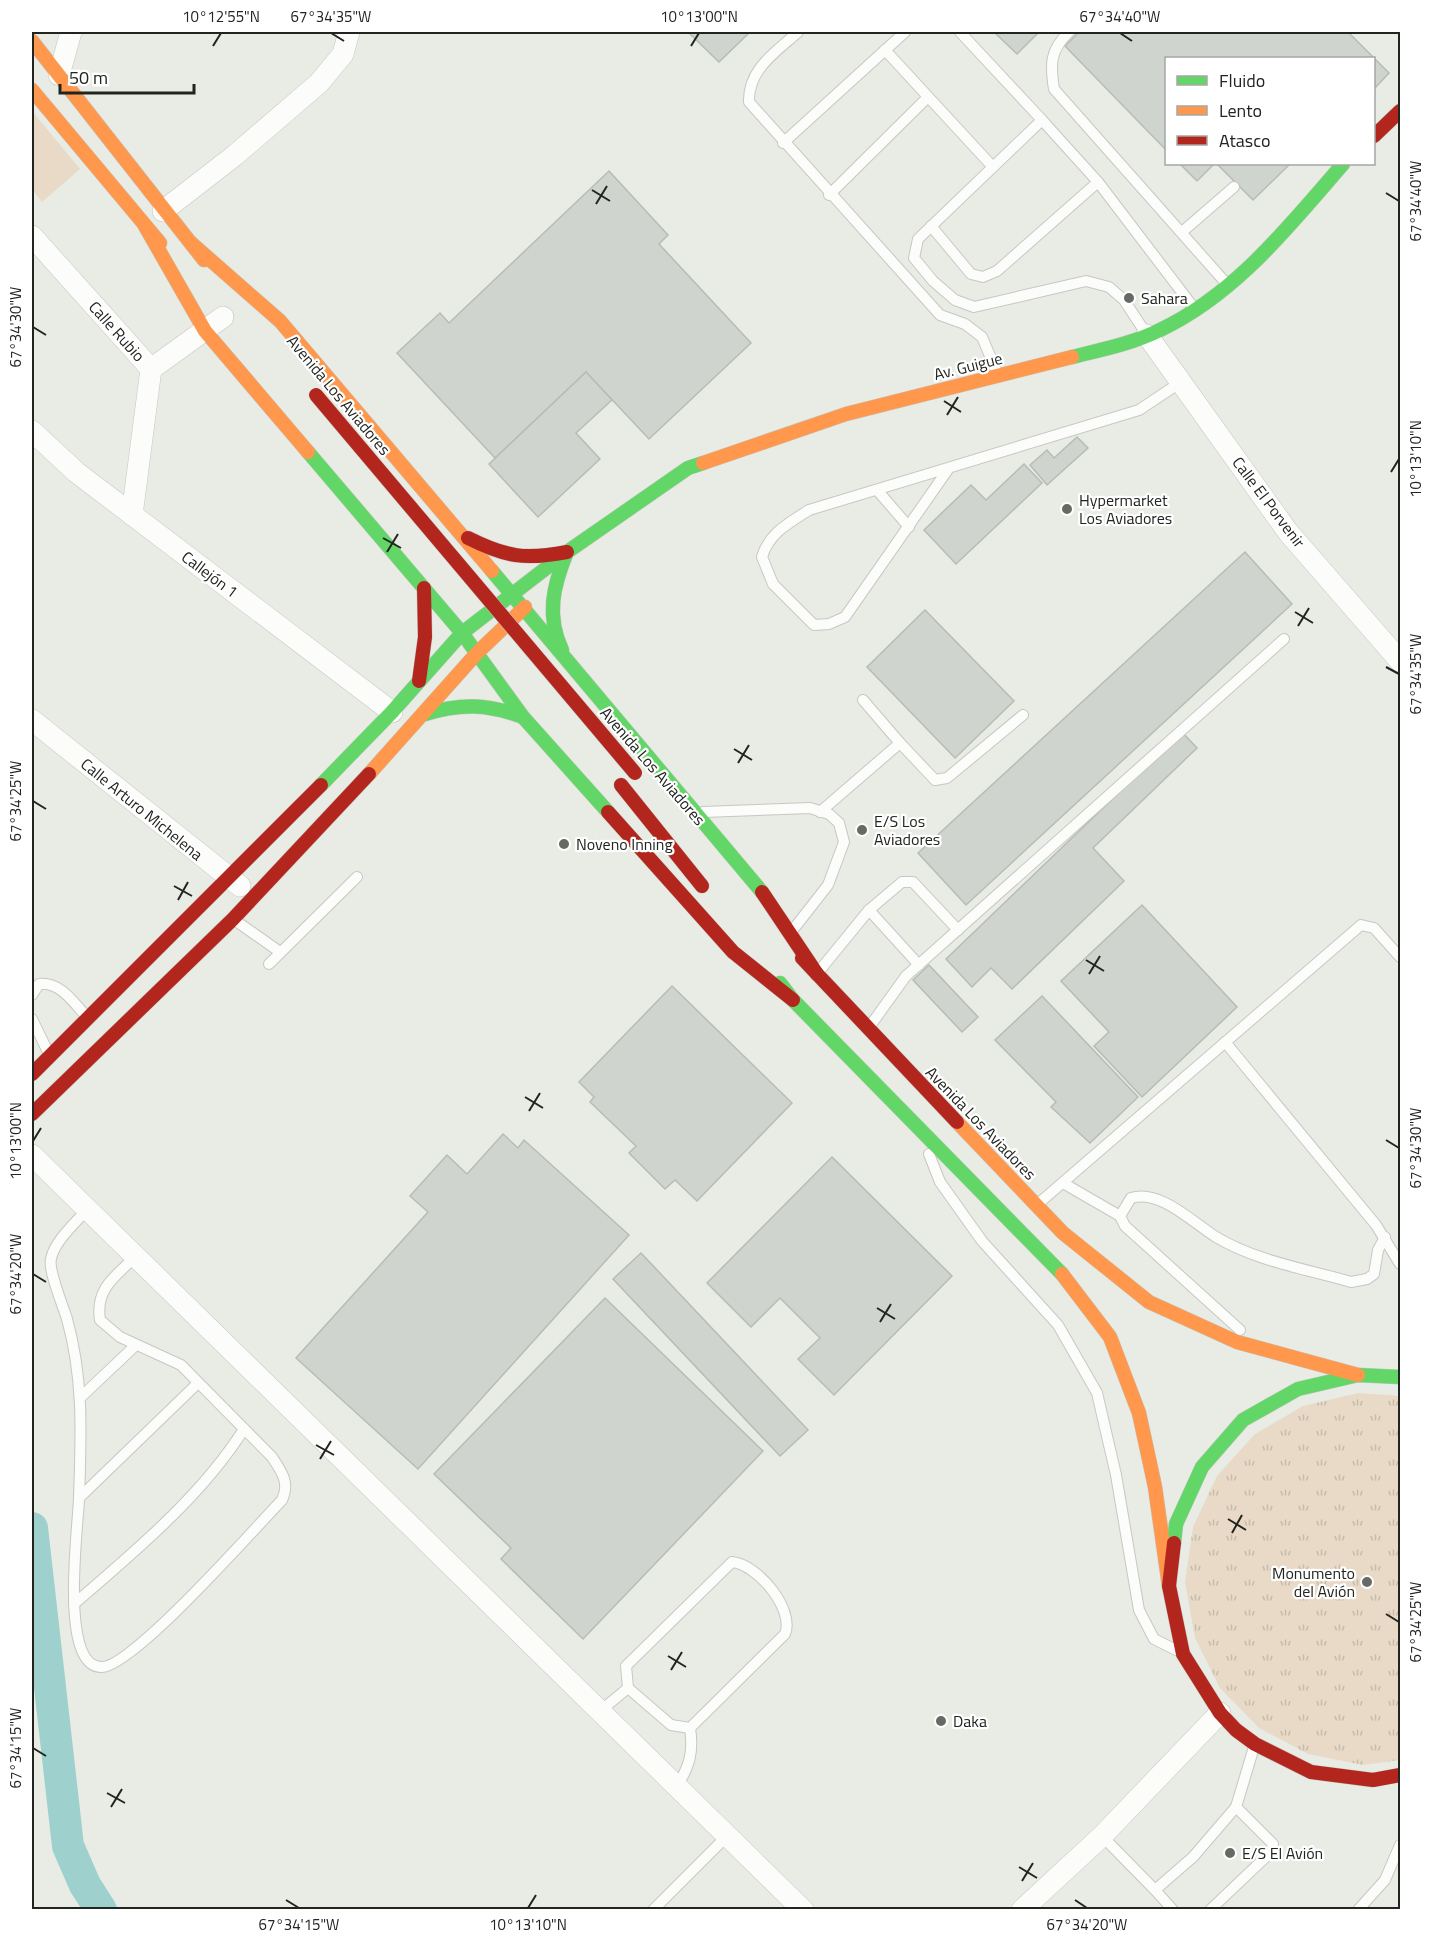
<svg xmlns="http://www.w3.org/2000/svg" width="1432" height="1941" font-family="'Titillium Web',sans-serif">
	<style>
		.grass { fill: url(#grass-tufts) }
		.green { fill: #e8dac7 }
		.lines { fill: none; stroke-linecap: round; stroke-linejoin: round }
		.river { stroke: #9ed0ce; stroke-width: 32 }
		.building { fill: #cfd4cf; stroke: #b7bcb7; stroke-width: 1.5 }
		.lane-casing { stroke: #c6c8c3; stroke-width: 12 }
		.street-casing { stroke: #c6c8c3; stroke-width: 22 }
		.fast-casing { stroke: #c6c8c3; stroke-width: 15 }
		.slow-casing { stroke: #c6c8c3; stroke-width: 15 }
		.jam-casing { stroke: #c6c8c3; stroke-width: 15 }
		.lane { stroke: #fcfcfb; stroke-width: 10 }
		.street { stroke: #fcfcfb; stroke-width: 21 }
		.fast { stroke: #63d668; stroke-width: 14 }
		.slow { stroke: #ff974d; stroke-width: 14 }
		.jam { stroke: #b3261e; stroke-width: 14 }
		.jam-bridge-casing { stroke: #c6c8c3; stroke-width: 15; stroke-linecap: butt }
		.jam-bridge { stroke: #b3261e; stroke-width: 14 }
		.ticks { fill: none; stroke: #21241f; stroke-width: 2 }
		.poi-dot { fill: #676a64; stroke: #fff; stroke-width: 2 }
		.labels { text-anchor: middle; stroke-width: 4.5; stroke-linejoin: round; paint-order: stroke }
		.poi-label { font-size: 16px; fill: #21241f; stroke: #fff; text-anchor: start }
		.street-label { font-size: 16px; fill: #21241f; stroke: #fff }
		.neatline { fill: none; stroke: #21241f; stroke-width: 2 }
		.ticks-label { font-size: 15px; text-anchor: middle; fill: #21241f }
	</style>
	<defs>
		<pattern id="grass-tufts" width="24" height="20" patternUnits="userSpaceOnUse" patternTransform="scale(1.5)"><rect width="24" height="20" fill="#e8dac7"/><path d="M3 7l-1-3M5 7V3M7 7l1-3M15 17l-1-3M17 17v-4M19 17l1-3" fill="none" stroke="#c7bbaa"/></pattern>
	</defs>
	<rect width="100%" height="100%" fill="#e8ece4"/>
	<polygon class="grass" points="1358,1393 1400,1396 1400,1760 1363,1765 1308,1754 1259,1728 1220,1688 1195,1638 1185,1582 1193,1527 1217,1476 1255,1434 1303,1406"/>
	<polygon class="green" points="32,111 80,169 42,202 32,189"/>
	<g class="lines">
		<polyline class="river" points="32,1528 68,1846 85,1885 101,1910"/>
	</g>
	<g class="building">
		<polygon points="688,32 750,32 719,62"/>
		<polygon points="994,32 1039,32 1017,54"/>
		<polygon points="1079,32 1348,32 1389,73 1374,89 1374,58 1166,58 1166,150 1065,46"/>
		<polygon points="1180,164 1214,164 1197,181"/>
		<polygon points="1217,164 1290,164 1253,200"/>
		<polygon points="609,171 668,235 659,244 751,343 649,439 586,372 495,458 397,353 440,313 449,323"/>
		<polygon points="586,372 612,400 576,433 600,459 538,517 489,464"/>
		<polygon points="1077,437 1088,448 1047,485 1030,465 1047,450 1054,458"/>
		<polygon points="1024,464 1042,483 956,564 924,530 971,485 986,500"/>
		<polygon points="1245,552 1292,604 966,905 918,853"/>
		<polygon points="925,610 1014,701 955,758 867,667"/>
		<polygon points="1182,732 1197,748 1093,848 1124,881 1012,989 991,968 972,987 946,959"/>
		<polygon points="1142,905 1237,1007 1142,1097 1094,1046 1109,1032 1061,981"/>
		<polygon points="929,965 978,1017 962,1032 913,980"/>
		<polygon points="672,986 792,1103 697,1201 675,1180 665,1189 629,1153 636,1146 590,1102 594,1097 579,1082"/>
		<polygon points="1042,996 1138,1097 1090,1143 1051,1107 1056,1102 995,1040"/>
		<polygon points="503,1134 518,1148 524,1140 629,1235 418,1469 296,1358 428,1212 410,1196 447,1155 467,1174"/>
		<polygon points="832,1157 952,1276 834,1395 798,1359 820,1338 780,1298 751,1327 707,1283"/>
		<polygon points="641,1253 808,1430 780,1456 613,1279"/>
		<polygon points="605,1298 763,1451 583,1639 501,1559 511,1548 434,1474"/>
	</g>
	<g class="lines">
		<g class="lane-casing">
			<g id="lane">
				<path d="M798 32C776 52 748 69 749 102L940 315 965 324 982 337 998 375"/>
				<polyline points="960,32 1042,120 918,239 914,258 933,281 955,300 974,307 1086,281 1109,287 1124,300 1145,332"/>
				<path d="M1069 32C1050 50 1050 64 1054 89L1225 282"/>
				<polyline points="885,50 992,166"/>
				<polyline points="1042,120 1098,182 1194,308"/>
				<polyline points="783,143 905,32"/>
				<polyline points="829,195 928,97"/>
				<polyline points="931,226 971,274 983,277 997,271 1098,182"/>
				<polyline points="1182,232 1234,187"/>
				<path d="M949 468 845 617 829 624 814 625 773 584 762 557C769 533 789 523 809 510L1139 410 1181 382"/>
				<polyline points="877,490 909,527"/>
				<polyline points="863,700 900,743"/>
				<polyline points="703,812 810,808 829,814 839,823 844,842 828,885 792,931"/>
				<polyline points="820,812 900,743 935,780 947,778 1023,715"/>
				<polyline points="236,921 280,952"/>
				<polyline points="269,964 357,877"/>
				<polyline points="919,965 869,910 902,882 913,882 958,930"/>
				<polyline points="820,970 869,910"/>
				<path d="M32 995 39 984C61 982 73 1002 86 1016"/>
				<polyline points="32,1019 49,1054"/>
				<polyline points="870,1026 906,976 1284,639"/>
				<polyline points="1225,1042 1376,1225 1400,1264"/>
				<polyline points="929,1154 940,1182 982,1241 1058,1325 1097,1393 1116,1475 1139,1610 1154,1639 1176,1650"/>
				<polyline points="1063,1183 1120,1216"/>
				<polyline points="1039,1203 1361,925 1374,928 1400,957"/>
				<path d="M88 1208C77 1222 54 1241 51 1259 48 1270 63 1306 67 1319 84 1380 81 1436 79 1499 78 1528 59 1666 101 1667 131 1669 255 1528 282 1500 290 1483 282 1472 272 1457L181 1365 120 1337 100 1320C95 1288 116 1276 136 1256"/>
				<path d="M1240 1330 1125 1226 1120 1216 1131 1198C1160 1189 1192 1222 1216 1237 1256 1261 1306 1269 1351 1282L1367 1279 1374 1274 1378 1250 1385 1237"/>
				<polyline points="82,1396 136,1345"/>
				<polyline points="79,1498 198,1383"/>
				<path d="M732 1562C757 1564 795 1609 785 1634L690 1728 671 1725 628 1688 626 1666Z"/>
				<path d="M74 1604C134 1552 201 1497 244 1429"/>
				<polyline points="599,1712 628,1688"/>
				<path d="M676 1788C689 1767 694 1753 690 1728"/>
				<polyline points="1102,1836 1155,1890 1193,1857 1236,1807 1254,1747"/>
				<polyline points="1155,1890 1173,1910"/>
				<polyline points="653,1910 726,1837"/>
				<polyline points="1210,1910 1271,1852 1273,1844 1236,1807"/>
				<polyline points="1358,1910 1385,1880 1400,1845"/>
			</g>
		</g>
		<g class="street-casing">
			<g id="street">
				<polyline points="59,75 71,32"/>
				<polyline points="163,211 234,156 319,83 343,54 349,32"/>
				<polyline points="32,236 151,369 132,515"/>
				<polyline points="1147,335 1288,532 1400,661"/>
				<polyline points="151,369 223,317"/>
				<polyline points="32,431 76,472 392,712"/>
				<polyline points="32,720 240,886"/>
				<polyline points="32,1155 803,1910"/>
				<polyline points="1022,1910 1102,1836 1220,1713"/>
			</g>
		</g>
		<g class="fast-casing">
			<g id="fast">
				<path d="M1072 357C1100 350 1134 343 1160 330 1236 294 1289 226 1343 164"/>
				<polyline points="308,452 462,633 523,717 608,812"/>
				<polyline points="492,571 762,892"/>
				<path d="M562 650C546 616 553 586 567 552"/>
				<path d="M425 714C461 703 488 704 523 717"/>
				<polyline points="321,785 392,712 462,633 567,552 688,468 703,463"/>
				<polyline points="780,983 793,1000 1062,1274"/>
				<polyline points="1174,1543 1176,1524 1202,1467 1243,1420 1298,1389 1358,1375 1400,1377"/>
			</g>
		</g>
		<g class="slow-casing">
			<g id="slow">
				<polyline points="32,41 204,260"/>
				<polyline points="32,90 160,243"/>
				<polyline points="145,226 205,331 308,452"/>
				<polyline points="191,243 280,321 492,571"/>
				<polyline points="703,463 846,414 1072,357"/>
				<polyline points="369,774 477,653 525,607"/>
				<polyline points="957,1122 1063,1233 1149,1302 1237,1342 1358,1375"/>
				<polyline points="1062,1274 1110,1337 1139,1413 1155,1487 1169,1586"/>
			</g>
		</g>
		<g class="jam-casing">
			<g id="jam">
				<polyline points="1374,136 1400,111"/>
				<path d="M468 538C506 557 525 560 567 552"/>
				<polyline points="419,681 425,637 424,588"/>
				<polyline points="621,785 702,886"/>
				<polyline points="608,812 733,952 793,1000"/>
				<polyline points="762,892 817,974"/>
				<polyline points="802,958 957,1122"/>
				<polyline points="32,1074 321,785"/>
				<polyline points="32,1114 233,919 369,774"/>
				<polyline points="1174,1543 1169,1586 1183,1654 1220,1713 1236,1730 1255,1744 1311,1772 1373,1780 1400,1775"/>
			</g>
		</g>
		<use href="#lane" class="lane"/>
		<use href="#street" class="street"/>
		<use href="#fast" class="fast"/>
		<use href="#slow" class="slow"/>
		<use href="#jam" class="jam"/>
		<g class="jam-bridge-casing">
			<polyline id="jam-bridge" points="316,395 635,773"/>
		</g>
		<use href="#jam-bridge" class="jam-bridge"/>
	</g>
	<path class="ticks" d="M331 33 344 41M1120 33 1132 41M213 46 221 33M691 46 699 33M592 190 610 201M1386 193 1399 201M596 204 607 186M33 327 46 335M944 401 961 412M947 415 958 397M1391 472 1399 459M383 538 401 548M387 552 398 534M1295 612 1313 623M1298 626 1309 608M1386 667 1399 674M734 749 752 760M738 763 749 745M33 801 46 809M174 886 192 896M178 900 188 882M1086 960 1104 971M1089 974 1100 956M525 1097 543 1108M529 1111 540 1093M1386 1140 1399 1148M33 1141 41 1128M33 1274 46 1282M877 1308 895 1319M880 1322 891 1304M316 1445 334 1455M320 1459 331 1441M1228 1519 1246 1530M1232 1533 1242 1515M1386 1614 1399 1622M668 1656 686 1667M671 1670 682 1652M33 1748 46 1756M107 1793 125 1803M111 1807 122 1789M1019 1867 1037 1878M1022 1881 1033 1863M286 1900 299 1908M1075 1900 1087 1908M528 1908 536 1895"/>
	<g class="poi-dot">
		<circle cx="1129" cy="298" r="6"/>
		<circle cx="1067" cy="509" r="6"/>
		<circle cx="862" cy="830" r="6"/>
		<circle cx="564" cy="844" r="6"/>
		<circle cx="1367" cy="1582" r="6"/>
		<circle cx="941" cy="1721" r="6"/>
		<circle cx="1230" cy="1853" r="6"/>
	</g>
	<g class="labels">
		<g class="poi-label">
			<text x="1141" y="304">Sahara</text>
			<text x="1079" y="506">Hypermarket<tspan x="1079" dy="18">Los Aviadores</tspan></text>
			<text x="874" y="827">E/S Los<tspan x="874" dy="18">Aviadores</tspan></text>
			<text x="576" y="850">Noveno Inning</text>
			<text x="1355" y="1579" text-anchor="end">Monumento<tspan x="1355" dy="18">del Avión</tspan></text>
			<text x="953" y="1727">Daka</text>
			<text x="1242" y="1859">E/S El Avión</text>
		</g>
		<g class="street-label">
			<text transform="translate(117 331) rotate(48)" y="6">Calle Rubio</text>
			<text transform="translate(968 366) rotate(-14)" y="6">Av. Guigue</text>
			<text transform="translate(339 395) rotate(50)" y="6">Avenida Los Aviadores</text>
			<text transform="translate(1269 502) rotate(53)" y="6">Calle El Porvenir</text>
			<text transform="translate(210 574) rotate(37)" y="6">Callejón 1</text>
			<text transform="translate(653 766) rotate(49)" y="6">Avenida Los Aviadores</text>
			<text transform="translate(142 809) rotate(39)" y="6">Calle Arturo Michelena</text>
			<text transform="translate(981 1123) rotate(46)" y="6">Avenida Los Aviadores</text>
		</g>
	</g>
	<rect width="1432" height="1941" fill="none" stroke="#ffffff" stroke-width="66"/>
	<rect x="1165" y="57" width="210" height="108" fill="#ffffff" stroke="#a6a7a5" stroke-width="1.5"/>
	<rect x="1177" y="76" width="30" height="9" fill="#63d668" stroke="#a6a7a5" stroke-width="1.5"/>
	<text x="1219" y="87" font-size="18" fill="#21241f">Fluido</text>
	<rect x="1177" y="106" width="30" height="9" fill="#ff974d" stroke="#a6a7a5" stroke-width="1.5"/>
	<text x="1219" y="117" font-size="18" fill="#21241f">Lento</text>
	<rect x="1177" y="136" width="30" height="9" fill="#b3261e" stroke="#a6a7a5" stroke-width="1.5"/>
	<text x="1219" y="147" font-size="18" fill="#21241f">Atasco</text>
	<path d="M60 84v9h134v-9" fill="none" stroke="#21241f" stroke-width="3"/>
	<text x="69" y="84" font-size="18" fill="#21241f" stroke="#ffffff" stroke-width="4.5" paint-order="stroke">50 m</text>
	<rect x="33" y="33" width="1366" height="1875" class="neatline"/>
	<g class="ticks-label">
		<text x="221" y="22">10°12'55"N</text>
		<text x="331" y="22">67°34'35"W</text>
		<text x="699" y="22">10°13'00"N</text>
		<text x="1120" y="22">67°34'40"W</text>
		<text transform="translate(1416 201) rotate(-90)" y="5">67°34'40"W</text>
		<text transform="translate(16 327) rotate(-90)" y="5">67°34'30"W</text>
		<text transform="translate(1416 459) rotate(-90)" y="5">10°13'10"N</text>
		<text transform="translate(1416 674) rotate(-90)" y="5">67°34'35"W</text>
		<text transform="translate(16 801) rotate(-90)" y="5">67°34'25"W</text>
		<text transform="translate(16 1141) rotate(-90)" y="5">10°13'00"N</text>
		<text transform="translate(1416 1148) rotate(-90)" y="5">67°34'30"W</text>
		<text transform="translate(16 1274) rotate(-90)" y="5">67°34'20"W</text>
		<text transform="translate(1416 1622) rotate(-90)" y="5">67°34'25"W</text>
		<text transform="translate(16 1748) rotate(-90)" y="5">67°34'15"W</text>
		<text x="299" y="1930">67°34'15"W</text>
		<text x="528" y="1930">10°13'10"N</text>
		<text x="1087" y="1930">67°34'20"W</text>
	</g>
</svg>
